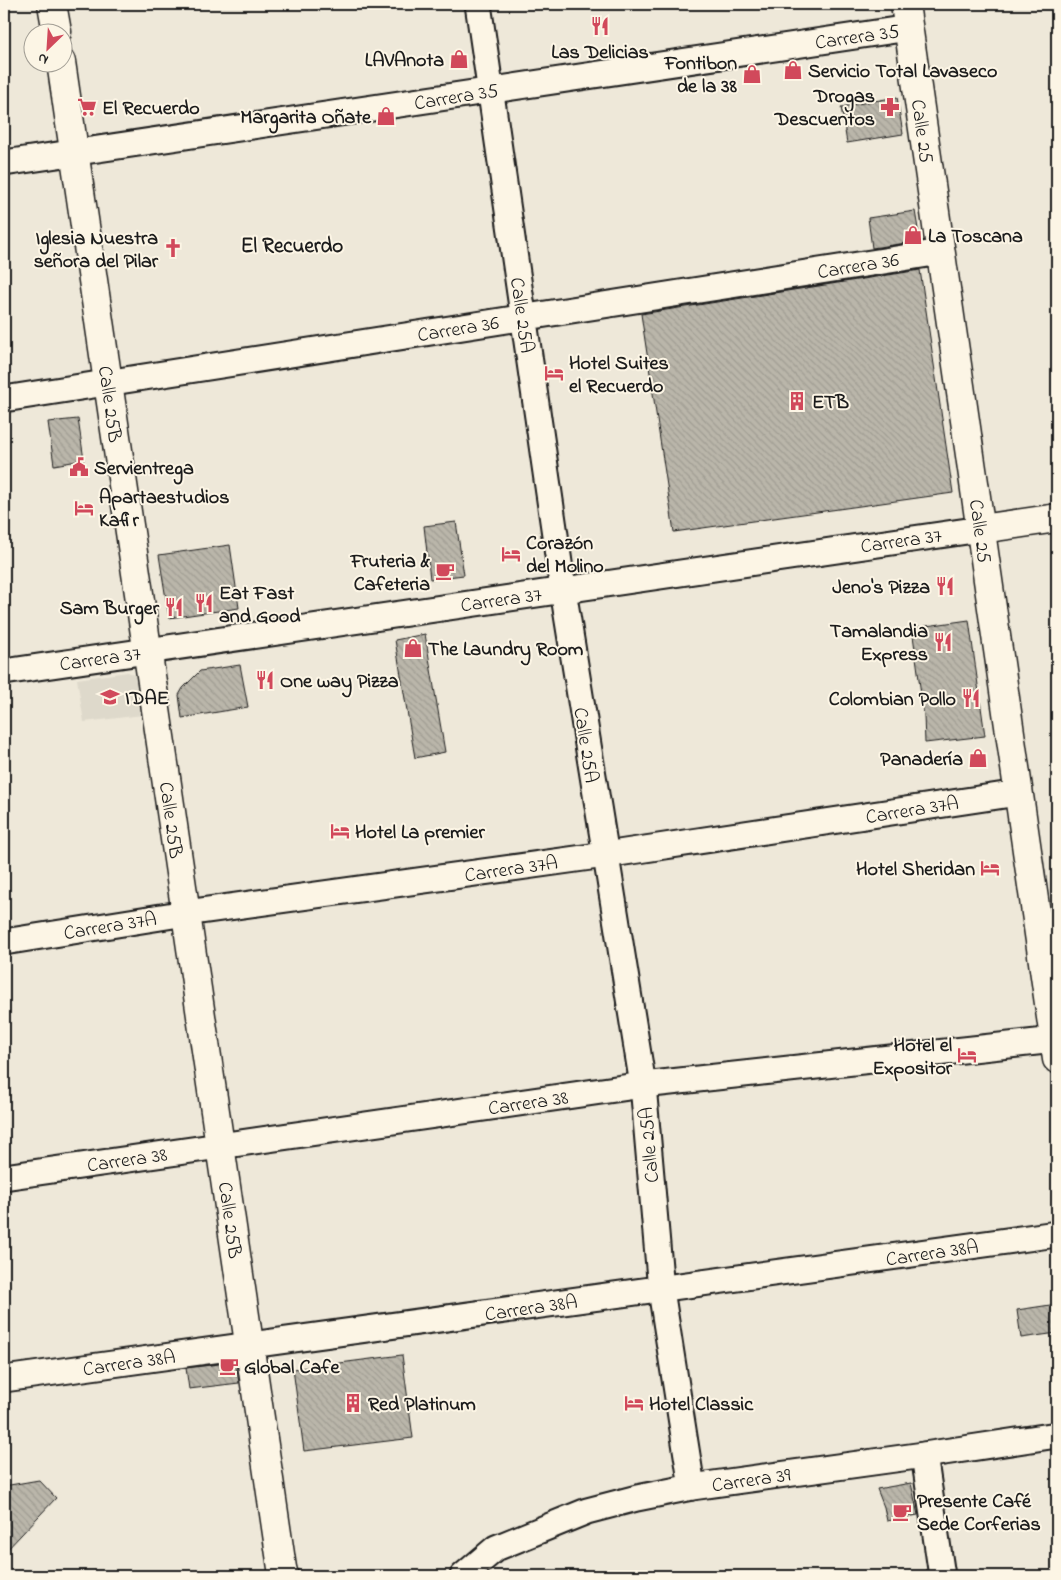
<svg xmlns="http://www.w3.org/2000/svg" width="1061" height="1580" font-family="'Indie Flower',sans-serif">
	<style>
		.built { fill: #ded9cb }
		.building { fill: url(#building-back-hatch); stroke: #1c1c1c }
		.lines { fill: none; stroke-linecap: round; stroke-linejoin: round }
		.minor-casing { stroke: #1c1c1c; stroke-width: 29 }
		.tertiary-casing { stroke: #1c1c1c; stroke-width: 31 }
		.minor { stroke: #fcf5e5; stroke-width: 25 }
		.tertiary { stroke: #fcf5e5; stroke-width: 28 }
		.labels { text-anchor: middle; stroke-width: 4; stroke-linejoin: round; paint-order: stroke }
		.street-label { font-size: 20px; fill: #1c1c1c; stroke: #fcf5e5 }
		.poi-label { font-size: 20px; font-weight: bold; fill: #1c1c1c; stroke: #fcf5e5; text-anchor: start }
		.neighbourhood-label { font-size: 21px; font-weight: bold; fill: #1c1c1c; stroke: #fcf5e5 }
	</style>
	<defs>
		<pattern id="building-back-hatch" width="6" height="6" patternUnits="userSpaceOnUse" patternTransform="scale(1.25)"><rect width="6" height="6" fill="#bab6aa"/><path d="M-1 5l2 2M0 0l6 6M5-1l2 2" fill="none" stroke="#9f9c92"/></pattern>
	</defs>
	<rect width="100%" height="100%" fill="#eee8d9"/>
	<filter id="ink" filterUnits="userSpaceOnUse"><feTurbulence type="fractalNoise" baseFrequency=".02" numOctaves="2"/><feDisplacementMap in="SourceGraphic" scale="10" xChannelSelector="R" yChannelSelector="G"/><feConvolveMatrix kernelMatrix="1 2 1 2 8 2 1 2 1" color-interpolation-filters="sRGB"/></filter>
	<g filter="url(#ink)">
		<polygon class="built" points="128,672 136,676 139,680 143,715 84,722 77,679"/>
		<g class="building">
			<polygon points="897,97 903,134 847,143 841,107"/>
			<polygon points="915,211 920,241 872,248 868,218"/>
			<polygon points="920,270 953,493 674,532 641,314"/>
			<polygon points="78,419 84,460 54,465 48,422"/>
			<polygon points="456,522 464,575 430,579 424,526"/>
			<polygon points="230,545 239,608 169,618 159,555"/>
			<polygon points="969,620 985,736 925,743 924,716 912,628"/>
			<polygon points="425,634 445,752 415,758 395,640"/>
			<polygon points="240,665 248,707 182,718 179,695 183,688 200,671"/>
			<polygon points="1057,1304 1057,1333 1021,1338 1017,1310"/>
			<polygon points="402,1355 413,1438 304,1451 293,1369"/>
			<polygon points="236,1362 239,1383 189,1389 186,1368"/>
			<polygon points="39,1480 56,1498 4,1553 4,1486"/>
			<polygon points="911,1483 918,1515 887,1521 884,1507 877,1489"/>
		</g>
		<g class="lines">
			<g class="minor-casing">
				<g id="minor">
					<polyline points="478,4 563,590 643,1085 661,1290 692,1487"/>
					<polyline points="4,163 909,28"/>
					<polyline points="4,399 941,252"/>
					<polyline points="4,672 981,529"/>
					<polyline points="4,942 186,913 605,855 1018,793"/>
					<polyline points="4,1177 643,1085 1055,1040"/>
					<polyline points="4,1379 1057,1234"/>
					<polyline points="924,1455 942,1576"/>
					<polyline points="463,1576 496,1548 587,1511 637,1498 692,1487 924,1455 1057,1435"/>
				</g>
			</g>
			<g class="tertiary-casing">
				<g id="tertiary">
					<polyline points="52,4 57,32"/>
					<polyline points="905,4 1057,1059"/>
					<polyline points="61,62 282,1568 284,1576"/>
					<polyline points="981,529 1057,518"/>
				</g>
			</g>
			<use href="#minor" class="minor"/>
			<use href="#tertiary" class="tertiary"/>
		</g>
	</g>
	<defs>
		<g id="restaurant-bare" transform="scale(1.5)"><path d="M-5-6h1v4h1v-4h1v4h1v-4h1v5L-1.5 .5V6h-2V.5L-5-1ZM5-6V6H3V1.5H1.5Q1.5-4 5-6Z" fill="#d1495b" stroke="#fcf5e5" stroke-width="2.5" paint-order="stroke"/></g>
		<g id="shop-bare" transform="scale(1.5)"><path d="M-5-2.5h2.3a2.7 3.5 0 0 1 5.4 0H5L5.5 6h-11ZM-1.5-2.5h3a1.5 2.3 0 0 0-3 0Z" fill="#d1495b" stroke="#fcf5e5" stroke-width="2.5" paint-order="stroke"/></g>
		<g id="supermarket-bare" transform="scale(1.5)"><path d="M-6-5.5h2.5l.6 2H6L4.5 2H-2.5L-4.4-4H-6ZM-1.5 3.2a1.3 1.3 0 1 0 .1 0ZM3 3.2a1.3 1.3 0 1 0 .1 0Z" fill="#d1495b" stroke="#fcf5e5" stroke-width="2.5" paint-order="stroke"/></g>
		<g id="pharmacy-bare" transform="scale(1.5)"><path d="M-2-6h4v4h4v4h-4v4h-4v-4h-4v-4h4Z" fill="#d1495b" stroke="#fcf5e5" stroke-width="2.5" paint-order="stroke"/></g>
		<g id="church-bare" transform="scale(1.5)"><path d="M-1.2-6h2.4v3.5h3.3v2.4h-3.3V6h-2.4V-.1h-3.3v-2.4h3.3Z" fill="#d1495b" stroke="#fcf5e5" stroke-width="2.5" paint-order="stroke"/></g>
		<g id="hotel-bare" transform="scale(1.5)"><path d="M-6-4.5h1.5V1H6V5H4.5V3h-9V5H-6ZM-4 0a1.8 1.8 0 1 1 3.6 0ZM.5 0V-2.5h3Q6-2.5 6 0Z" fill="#d1495b" stroke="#fcf5e5" stroke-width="2.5" paint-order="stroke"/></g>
		<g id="building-bare" transform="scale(1.5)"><path d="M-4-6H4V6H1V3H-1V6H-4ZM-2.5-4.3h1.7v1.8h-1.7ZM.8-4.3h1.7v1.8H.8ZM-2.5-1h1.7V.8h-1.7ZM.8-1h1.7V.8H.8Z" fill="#d1495b" stroke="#fcf5e5" stroke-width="2.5" paint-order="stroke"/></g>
		<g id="civic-bare" transform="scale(1.5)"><path d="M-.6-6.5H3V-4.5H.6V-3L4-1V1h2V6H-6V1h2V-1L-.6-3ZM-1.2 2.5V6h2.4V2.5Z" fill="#d1495b" stroke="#fcf5e5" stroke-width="2.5" paint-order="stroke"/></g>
		<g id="cafe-bare" transform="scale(1.5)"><path d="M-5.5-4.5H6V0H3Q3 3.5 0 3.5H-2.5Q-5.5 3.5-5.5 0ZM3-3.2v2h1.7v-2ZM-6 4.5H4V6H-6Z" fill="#d1495b" stroke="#fcf5e5" stroke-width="2.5" paint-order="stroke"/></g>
		<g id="university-bare" transform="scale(1.5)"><path d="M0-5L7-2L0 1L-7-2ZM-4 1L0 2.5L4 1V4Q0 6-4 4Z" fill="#d1495b" stroke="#fcf5e5" stroke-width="2.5" paint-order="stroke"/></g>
	</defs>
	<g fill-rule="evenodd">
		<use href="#restaurant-bare" x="600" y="26"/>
		<use href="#shop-bare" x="459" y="59"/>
		<use href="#shop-bare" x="793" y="70"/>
		<use href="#shop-bare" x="752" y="74"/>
		<use href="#supermarket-bare" x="87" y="107"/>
		<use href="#pharmacy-bare" x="890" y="107"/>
		<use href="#shop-bare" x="386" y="116"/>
		<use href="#shop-bare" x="913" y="235"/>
		<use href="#church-bare" x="173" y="248"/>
		<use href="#hotel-bare" x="554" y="373"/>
		<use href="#building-bare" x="797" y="401"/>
		<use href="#civic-bare" x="79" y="467"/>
		<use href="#hotel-bare" x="84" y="508"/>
		<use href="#hotel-bare" x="511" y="554"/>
		<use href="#cafe-bare" x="445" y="571"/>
		<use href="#restaurant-bare" x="945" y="586"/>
		<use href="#restaurant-bare" x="204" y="603"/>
		<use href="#restaurant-bare" x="174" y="607"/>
		<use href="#restaurant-bare" x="943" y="642"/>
		<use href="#shop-bare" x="413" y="648"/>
		<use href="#restaurant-bare" x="265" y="680"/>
		<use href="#university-bare" x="110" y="697"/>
		<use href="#restaurant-bare" x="971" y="698"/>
		<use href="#shop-bare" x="978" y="758"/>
		<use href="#hotel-bare" x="340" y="831"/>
		<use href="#hotel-bare" x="990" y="868"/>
		<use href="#hotel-bare" x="967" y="1055"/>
		<use href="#cafe-bare" x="229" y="1366"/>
		<use href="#building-bare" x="353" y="1403"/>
		<use href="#hotel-bare" x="634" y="1403"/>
		<use href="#cafe-bare" x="902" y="1512"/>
	</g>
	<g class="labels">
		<g class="street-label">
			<text transform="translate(857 36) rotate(-8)" y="7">Carrera 35</text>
			<text transform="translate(456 96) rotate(-9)" y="7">Carrera 35</text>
			<text transform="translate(923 131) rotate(82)" y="7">Calle 25</text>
			<text transform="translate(858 265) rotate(-9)" y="7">Carrera 36</text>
			<text transform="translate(523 315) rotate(82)" y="7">Calle 25A</text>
			<text transform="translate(458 328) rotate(-9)" y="7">Carrera 36</text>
			<text transform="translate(111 404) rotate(82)" y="7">Calle 25B</text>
			<text transform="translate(981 531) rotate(82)" y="7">Calle 25</text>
			<text transform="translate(901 540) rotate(-8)" y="7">Carrera 37</text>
			<text transform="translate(501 599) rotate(-8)" y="7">Carrera 37</text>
			<text transform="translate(100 658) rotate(-8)" y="7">Carrera 37</text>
			<text transform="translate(587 745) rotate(81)" y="7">Calle 25A</text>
			<text transform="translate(912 809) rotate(-9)" y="7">Carrera 37A</text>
			<text transform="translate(172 820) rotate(82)" y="7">Calle 25B</text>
			<text transform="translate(511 868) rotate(-8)" y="7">Carrera 37A</text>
			<text transform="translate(110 925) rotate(-9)" y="7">Carrera 37A</text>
			<text transform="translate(528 1102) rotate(-8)" y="7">Carrera 38</text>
			<text transform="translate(648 1145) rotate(-95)" y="7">Calle 25A</text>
			<text transform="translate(127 1159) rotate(-8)" y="7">Carrera 38</text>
			<text transform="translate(231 1220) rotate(82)" y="7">Calle 25B</text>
			<text transform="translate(932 1252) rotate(-8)" y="7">Carrera 38A</text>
			<text transform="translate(531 1307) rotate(-8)" y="7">Carrera 38A</text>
			<text transform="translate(129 1362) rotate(-8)" y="7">Carrera 38A</text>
			<text transform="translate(751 1479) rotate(-8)" y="7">Carrera 39</text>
		</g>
		<g class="poi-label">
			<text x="600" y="58" text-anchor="middle">Las Delicias</text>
			<text x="444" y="66" text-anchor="end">LAVAnota</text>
			<text x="737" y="69" text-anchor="end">Fontibon<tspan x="737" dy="23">de la 38</tspan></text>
			<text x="808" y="77">Servicio Total Lavaseco</text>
			<text x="875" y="102" text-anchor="end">Drogas<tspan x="875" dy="23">Descuentos</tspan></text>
			<text x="102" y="114">El Recuerdo</text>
			<text x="371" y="123" text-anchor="end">Margarita Oñate</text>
			<text x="928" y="242">La Toscana</text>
			<text x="158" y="244" text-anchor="end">Iglesia Nuestra<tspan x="158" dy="23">señora del Pilar</tspan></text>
			<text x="569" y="369">Hotel Suites<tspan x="569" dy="23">el Recuerdo</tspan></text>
			<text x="812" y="408">ETB</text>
			<text x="94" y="474">Servientrega</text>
			<text x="99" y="503">Apartaestudios<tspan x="99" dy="23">Kafir</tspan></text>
			<text x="526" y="549">Corazón<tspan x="526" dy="23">del Molino</tspan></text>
			<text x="430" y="567" text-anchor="end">Fruteria &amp;<tspan x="430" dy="23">Cafeteria</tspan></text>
			<text x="930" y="593" text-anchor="end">Jeno's Pizza</text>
			<text x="219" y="599">Eat Fast<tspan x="219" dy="23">and Good</tspan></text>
			<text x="159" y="614" text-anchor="end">Sam Burger</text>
			<text x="928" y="637" text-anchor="end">Tamalandia<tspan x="928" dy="23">Express</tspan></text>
			<text x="428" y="655">The Laundry Room</text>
			<text x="280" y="687">One way Pizza</text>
			<text x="125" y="704">IDAE</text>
			<text x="956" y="705" text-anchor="end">Colombian Pollo</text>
			<text x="963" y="765" text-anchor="end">Panadería</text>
			<text x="355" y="838">Hotel La premier</text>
			<text x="975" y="875" text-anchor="end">Hotel Sheridan</text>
			<text x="952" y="1051" text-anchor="end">Hotel el<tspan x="952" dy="23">Expositor</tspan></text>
			<text x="244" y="1373">Global Cafe</text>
			<text x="368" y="1410">Red Platinum</text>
			<text x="649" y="1410">Hotel Classic</text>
			<text x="917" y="1507">Presente Café<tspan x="917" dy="23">Sede Corferias</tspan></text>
		</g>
		<g class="neighbourhood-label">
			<text x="292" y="252">El Recuerdo</text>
		</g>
	</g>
	<rect width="1061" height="1580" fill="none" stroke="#fcf5e5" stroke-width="20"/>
	<rect x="10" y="10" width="1041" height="1560" fill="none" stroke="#1c1c1c" stroke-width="2" filter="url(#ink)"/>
	<g transform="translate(48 48) rotate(205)"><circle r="24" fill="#fcf5e5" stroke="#a29e95"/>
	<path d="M0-4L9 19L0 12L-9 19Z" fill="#d1495b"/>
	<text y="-8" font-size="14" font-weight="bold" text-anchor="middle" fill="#1c1c1c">N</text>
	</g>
</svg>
